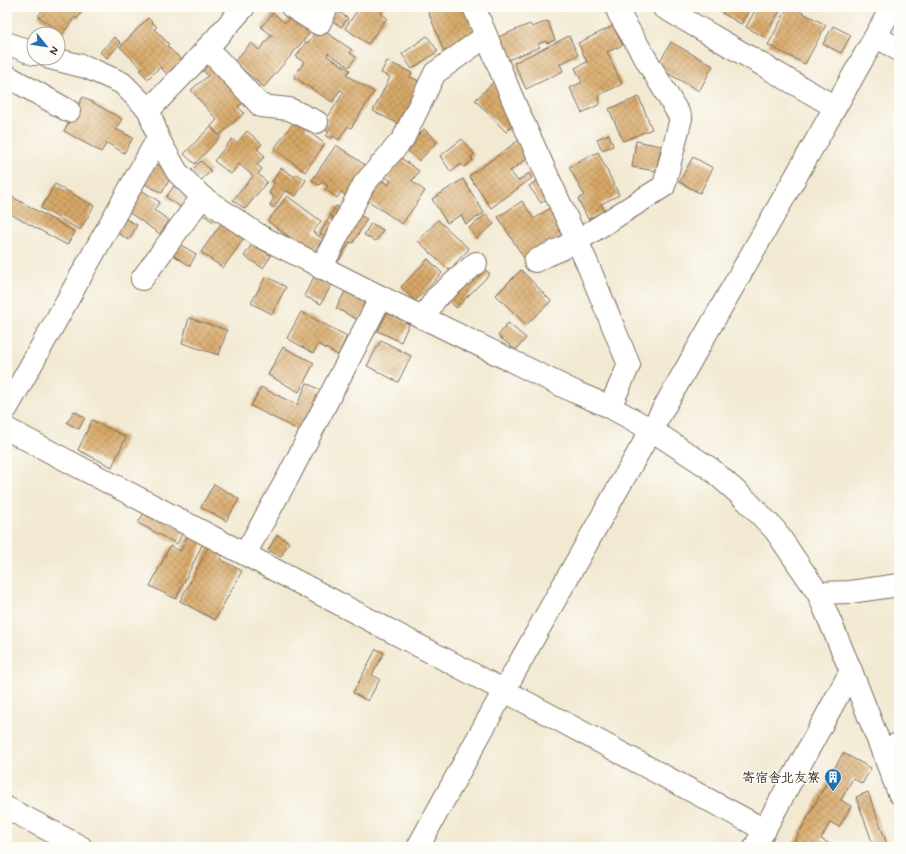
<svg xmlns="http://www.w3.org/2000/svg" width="906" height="854" font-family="Mynerve,'Klee One',sans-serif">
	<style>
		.building { fill: url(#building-cross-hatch) }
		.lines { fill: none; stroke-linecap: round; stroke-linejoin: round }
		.minor-casing { stroke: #7b6d5d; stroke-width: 24 }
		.minor { stroke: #fff; stroke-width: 22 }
		.labels { text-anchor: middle; stroke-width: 3; stroke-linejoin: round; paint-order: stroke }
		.poi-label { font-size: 13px; font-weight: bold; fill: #3b2a1e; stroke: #fdfcf7; text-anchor: end }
	</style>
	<defs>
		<pattern id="building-cross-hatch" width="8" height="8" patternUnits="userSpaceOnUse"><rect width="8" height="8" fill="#d7a868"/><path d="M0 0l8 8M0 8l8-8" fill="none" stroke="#b08955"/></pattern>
	</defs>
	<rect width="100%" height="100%" fill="#fdfcf7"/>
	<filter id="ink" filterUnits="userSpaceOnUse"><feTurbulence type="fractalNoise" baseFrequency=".025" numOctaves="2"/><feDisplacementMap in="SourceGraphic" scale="8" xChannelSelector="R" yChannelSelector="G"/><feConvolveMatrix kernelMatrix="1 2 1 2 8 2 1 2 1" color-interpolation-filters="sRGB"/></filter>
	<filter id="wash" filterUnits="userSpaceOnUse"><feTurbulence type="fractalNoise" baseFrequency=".012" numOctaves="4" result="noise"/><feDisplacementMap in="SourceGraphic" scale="16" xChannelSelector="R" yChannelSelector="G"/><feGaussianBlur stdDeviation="0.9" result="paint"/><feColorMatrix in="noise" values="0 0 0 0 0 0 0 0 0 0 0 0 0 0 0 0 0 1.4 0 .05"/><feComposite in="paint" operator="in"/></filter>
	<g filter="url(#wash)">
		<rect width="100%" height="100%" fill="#f2e9d2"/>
		<g id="blocks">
			<g class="building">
				<polygon points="45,7 50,9 52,7 86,7 77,19 75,17 62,35 38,16"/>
				<polygon points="360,7 385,7 381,13 387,18 368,44 345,28"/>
				<polygon points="431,7 465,7 477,37 444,51 427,9"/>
				<polygon points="725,7 751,7 741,24 722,13"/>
				<polygon points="757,7 782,7 764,37 746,27"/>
				<polygon points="788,7 792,7 826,25 805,64 768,45"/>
				<polygon points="335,10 348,18 341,27 329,19"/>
				<polygon points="273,13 285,23 290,17 295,22 299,18 308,26 305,30 309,34 264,87 234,62 251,43 259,50 270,37 273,36 261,27"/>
				<polygon points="148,18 157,27 154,29 169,44 167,46 186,64 172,79 160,67 148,79 140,71 142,69 120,47"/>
				<polygon points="548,21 555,40 547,43 546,41 538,44 540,47 508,60 498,37 530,24 532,27"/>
				<polygon points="613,26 623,45 607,52 622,84 599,95 600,104 582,113 570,88 582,82 575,68 587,62 578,43"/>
				<polygon points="833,26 851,35 841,53 823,44"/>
				<polygon points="323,30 352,50 350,53 356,57 349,67 328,53 327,56 350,70 346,75 374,92 351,128 348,126 339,140 333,136 331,139 326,136 329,132 324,129 328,121 326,120 344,92 340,90 332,102 294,77 304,62 296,57 306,42 308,43 316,31"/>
				<polygon points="427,36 438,51 412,69 402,54"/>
				<polygon points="569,36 578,55 560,64 563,71 526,89 514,63"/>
				<polygon points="114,37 121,43 107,58 100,52"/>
				<polygon points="671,42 713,66 699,91 657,67"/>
				<polygon points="387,61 412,73 410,77 425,84 401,125 373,111 390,77 381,73"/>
				<polygon points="209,63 244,102 238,107 244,113 220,135 211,126 217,120 191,90 208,76 202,69"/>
				<polygon points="493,83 510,100 519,119 506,132 475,100"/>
				<polygon points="83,97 122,119 116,129 133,138 124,153 107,143 101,152 64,131"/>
				<polygon points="639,97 652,129 623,141 609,109"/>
				<polygon points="299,115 310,122 305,129 325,144 305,172 274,149"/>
				<polygon points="210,127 220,137 195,164 184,154"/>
				<polygon points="424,129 437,142 419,161 405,148"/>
				<polygon points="247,131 262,144 257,149 265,156 257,165 262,169 258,174 267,182 245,209 233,200 253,176 239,164 231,174 214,161 232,139 237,143"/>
				<polygon points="609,134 613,146 602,150 597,139"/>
				<polygon points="462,139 474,154 471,157 473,160 464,167 461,164 451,172 440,156"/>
				<polygon points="519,140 531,156 510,171 518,181 529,173 532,178 491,208 469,176"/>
				<polygon points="636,141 661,146 656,171 632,167"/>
				<polygon points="336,145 368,167 351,199 341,192 337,198 325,189 328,186 322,182 319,185 312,180"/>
				<polygon points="598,152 619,195 601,204 604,211 588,219 578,199 584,195 569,167"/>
				<polygon points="394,153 419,171 412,181 425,191 402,224 360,195 374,175 388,185 391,181 380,173"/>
				<polygon points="693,157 713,168 700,193 679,182"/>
				<polygon points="201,161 211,171 200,181 191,171"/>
				<polygon points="156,164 173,173 162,193 145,184"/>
				<polygon points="281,168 295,177 297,174 306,180 296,196 285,190 274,208 270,205 274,197 269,193 275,183 272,182"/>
				<polygon points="536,168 554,194 541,203 529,186 539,179 533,171"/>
				<polygon points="463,179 484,213 466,224 461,215 447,223 432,199"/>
				<polygon points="55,184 94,206 80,230 41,208"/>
				<polygon points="174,186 191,199 183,209 166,197"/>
				<polygon points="141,190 160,202 154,210 169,220 160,234 127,211"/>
				<polygon points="7,194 75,232 67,245 7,212"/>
				<polygon points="287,196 321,221 313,232 323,239 312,254 268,221"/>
				<polygon points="522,201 534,219 550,208 568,236 527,263 498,217"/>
				<polygon points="205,206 220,216 215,223 200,213"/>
				<polygon points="336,206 345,210 339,221 330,216"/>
				<polygon points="356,213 367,219 353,243 350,242 339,261 331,256"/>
				<polygon points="486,214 494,224 477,238 469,228"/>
				<polygon points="124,218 137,225 129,240 116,232"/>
				<polygon points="329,218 337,223 331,240 320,234"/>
				<polygon points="438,220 469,249 449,270 418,241"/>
				<polygon points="223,221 245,237 223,268 201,252"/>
				<polygon points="371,223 383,230 376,241 364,235"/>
				<polygon points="176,242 196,254 190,266 170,253"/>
				<polygon points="252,244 271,256 263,268 244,256"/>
				<polygon points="428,259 442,273 415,301 401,287"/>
				<polygon points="481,266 490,274 456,308 448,299"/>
				<polygon points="521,270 551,301 526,325 496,295"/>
				<polygon points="316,273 333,282 321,304 304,296"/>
				<polygon points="266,276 286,287 272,314 251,303"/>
				<polygon points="347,288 371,301 360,321 336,308"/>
				<polygon points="301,312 347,336 338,355 318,344 313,353 287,338"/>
				<polygon points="387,313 409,324 401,342 378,331"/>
				<polygon points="189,318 227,330 219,355 182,343"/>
				<polygon points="508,323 526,338 516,350 498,336"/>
				<polygon points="381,340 411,356 398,382 367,366"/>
				<polygon points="283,347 314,363 299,392 268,375"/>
				<polygon points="307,383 325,393 304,433 251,406 261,387 297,405"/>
				<polygon points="74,411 85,418 79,429 67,423"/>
				<polygon points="92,420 126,437 112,467 78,450"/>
				<polygon points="214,484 239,499 226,521 201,507"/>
				<polygon points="146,510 184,530 177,544 138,523"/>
				<polygon points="277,535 289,542 281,557 268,550"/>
				<polygon points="188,536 203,543 176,599 150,586 170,546 180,551"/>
				<polygon points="209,546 223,553 220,559 242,571 215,620 180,601"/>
				<polygon points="376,649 384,653 372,675 380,679 368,701 353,693"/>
				<polygon points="843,753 871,768 862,784 853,778 841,800 851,806 839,827 830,822 821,839 830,844 829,847 803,847 794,842"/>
				<polygon points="868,792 888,847 874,847 856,797"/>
			</g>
		</g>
	</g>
	<g filter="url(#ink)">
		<use href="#blocks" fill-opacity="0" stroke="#7b6d5d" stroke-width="1"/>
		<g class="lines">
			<g class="minor-casing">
				<g id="minor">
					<polyline points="292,7 319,24 327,7"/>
					<polyline points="474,7 516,107 587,263 629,365 610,407"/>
					<polyline points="663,7 835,107"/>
					<polyline points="876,36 899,50"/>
					<polyline points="7,43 34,54"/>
					<polyline points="207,48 261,106 289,109 317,122"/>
					<polyline points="50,58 86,67 122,83 149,110 158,138 177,172 202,197 260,236 381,297 575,392 610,407 650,429 711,469 747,501 775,530 818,593 851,671 899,793"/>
					<polyline points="7,76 69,111"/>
					<polyline points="149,110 193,64 244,7"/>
					<polyline points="535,261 577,241 664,186 681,118 619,14 616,7"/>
					<polyline points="321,268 364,184 403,139 435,73 486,36"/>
					<polyline points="142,279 202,197"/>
					<polyline points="423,318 436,298 476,263"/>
					<polyline points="7,408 158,138"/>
					<polyline points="7,429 503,690 765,830"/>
					<polyline points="245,554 288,477 381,297"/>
					<polyline points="818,593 850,592 899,585"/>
					<polyline points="882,749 899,744"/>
					<polyline points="7,808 81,847"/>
					<path d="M418 847C572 564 734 287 892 7"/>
					<polyline points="755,847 851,671"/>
				</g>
			</g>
			<use href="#minor" class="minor"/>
		</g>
	</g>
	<defs>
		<g id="building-pin" transform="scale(0.9)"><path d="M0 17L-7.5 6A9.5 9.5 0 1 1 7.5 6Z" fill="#1f6fb2" stroke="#fdfcf7"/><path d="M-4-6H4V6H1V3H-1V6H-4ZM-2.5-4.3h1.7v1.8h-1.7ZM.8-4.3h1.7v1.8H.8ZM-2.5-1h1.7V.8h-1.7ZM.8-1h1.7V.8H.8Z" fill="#fff"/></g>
	</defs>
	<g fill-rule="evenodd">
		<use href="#building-pin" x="833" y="777"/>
	</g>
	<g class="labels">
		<g class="poi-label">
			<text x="820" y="782">寄宿舎北友寮</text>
		</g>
	</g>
	<rect width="906" height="854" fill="none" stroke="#fdfcf7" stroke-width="24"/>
	<g transform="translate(46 46) rotate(120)"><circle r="19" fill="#fdfcf7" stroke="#afa8a0"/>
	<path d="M0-3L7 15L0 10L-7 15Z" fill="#1f6fb2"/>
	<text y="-6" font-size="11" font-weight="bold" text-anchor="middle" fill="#3b2a1e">N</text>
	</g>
</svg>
